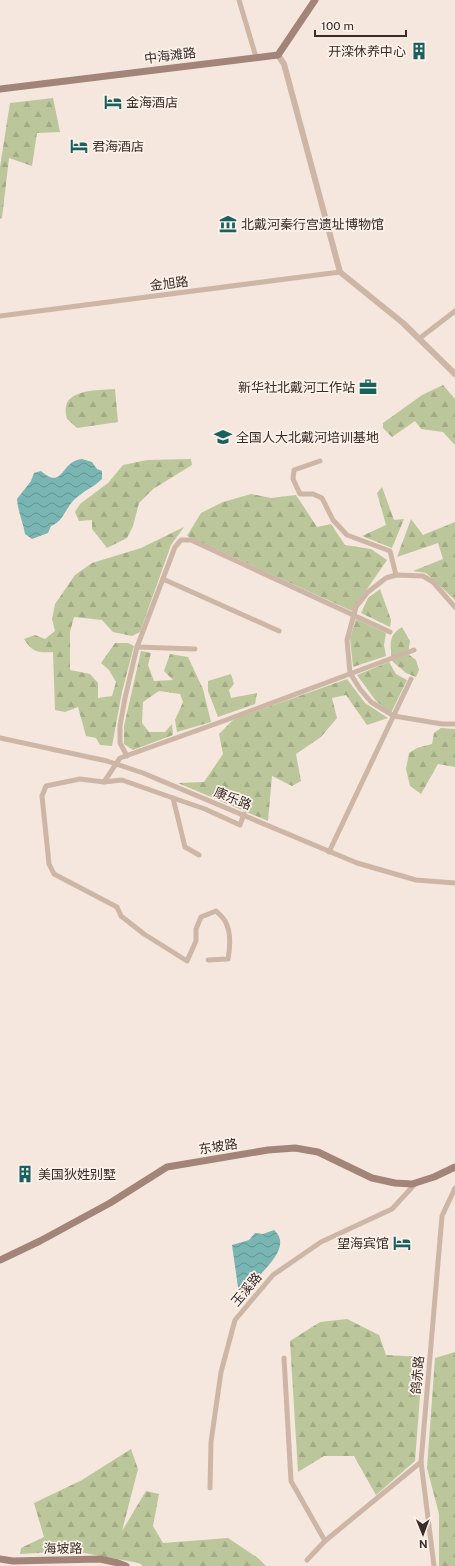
<svg xmlns="http://www.w3.org/2000/svg" width="455" height="1566" font-family="'Public Sans','Noto Sans SC',sans-serif">
	<style>
		.forest { fill: url(#forest-firs) }
		.water { fill: url(#water-waves) }
		.lines { fill: none; stroke-linecap: round; stroke-linejoin: round }
		.minor { stroke: #ceb6a7; stroke-width: 5 }
		.tertiary { stroke: #ceb6a7; stroke-width: 6 }
		.secondary { stroke: #a28478; stroke-width: 7 }
		.labels { text-anchor: middle; stroke-width: 3.5; stroke-linejoin: round; paint-order: stroke }
		.poi-label { font-size: 13px; fill: #3a2c28; stroke: #fcf2ea; text-anchor: start }
		.street-label { font-size: 13px; fill: #3a2c28; stroke: #fcf2ea }
	</style>
	<defs>
		<pattern id="forest-firs" width="22" height="20" patternUnits="userSpaceOnUse"><rect width="22" height="20" fill="#bbc69b"/><path d="M5 1l3.5 6h-7zM16 11l3.5 6h-7z" fill="#a2aa86"/></pattern>
		<pattern id="water-waves" width="16" height="10" patternUnits="userSpaceOnUse"><rect width="16" height="10" fill="#79b5b2"/><path d="M0 5q4-4 8 0t8 0" fill="none" stroke="#649391"/></pattern>
	</defs>
	<rect width="100%" height="100%" fill="#f5e7dd"/>
	<g class="forest">
		<polygon points="53,98 60,132 37,133 32,166 9,158 2,218 0,219 0,167 10,103"/>
		<polygon points="443,385 455,399 455,445 443,432 421,429 415,421 392,437 383,428 383,423 422,395"/>
		<path d="M115 389 118 422 77 428 67 419C66 415 65 410 66 406 69 389 103 390 115 389Z"/>
		<polygon points="191,459 192,465 153,489 139,503 133,526 127,538 107,548 92,529 92,520 79,521 75,512 80,504 108,483 123,465 147,460"/>
		<polygon points="382,487 394,520 404,519 392,548 362,536 386,525 377,493"/>
		<polygon points="251,494 271,498 296,495 317,527 331,524 345,545 371,549 387,560 352,611 187,536 201,513 223,502"/>
		<polygon points="411,519 423,535 455,522 455,600 426,573 413,571 443,559 438,543 397,557"/>
		<path d="M184 527 171 545 140 632 132 636 113 632 102 620 74 617 70 632V670L90 674 98 683V698L112 696 116 682 109 670 101 663 115 643H128L134 646 122 692 112 746 100 745 96 738 86 736 78 707 65 712 55 710 53 652C38 653 32 652 24 639L35 635 45 639 55 631 52 619 55 604 75 575 92 563 141 548Z"/>
		<polygon points="380,589 391,620 390,627 361,613 368,598"/>
		<polygon points="356,619 386,633 384,645 386,656 353,667 350,638"/>
		<path d="M402 627 410 641 408 654 416 660 419 670 416 677 406 673 392 661C391 646 387 636 402 627Z"/>
		<polygon points="141,651 151,653 148,665 154,681 173,680 164,671 170,654 188,657 203,689 211,722 177,732 175,720 183,702 180,694 159,691 143,702 142,723 149,732 165,732 172,724 173,735 133,750 124,744 124,726"/>
		<polygon points="389,662 396,674 407,680 391,713 376,701 357,675"/>
		<polygon points="231,674 234,684 229,690 231,698 257,693 255,704 218,717 208,691 208,681"/>
		<polygon points="347,679 365,703 388,718 367,725 346,695 332,698 337,718 321,737 296,754 301,781 292,786 272,776 268,821 178,783 204,782 223,754 219,734 234,719"/>
		<polygon points="441,728 455,729 455,767 438,764 421,794 410,786 406,769 409,753 417,748 432,744 434,733"/>
		<polygon points="347,1319 379,1335 386,1355 423,1357 415,1461 376,1495 354,1456 324,1456 298,1472 290,1341 320,1322"/>
		<polygon points="455,1352 455,1566 439,1566 439,1514 427,1468 435,1358"/>
		<polygon points="131,1449 138,1469 122,1531 146,1491 159,1494 153,1526 163,1543 228,1538 258,1558 266,1566 143,1566 139,1563 73,1551 20,1554 21,1548 44,1537 34,1503 82,1480"/>
	</g>
	<g class="water">
		<path d="M82 459 92 462 97 469 102 471V479C94 487 83 491 75 499 65 508 64 521 51 526L48 533 32 539 25 534C23 522 18 512 17 499L31 481 34 473 41 471C64 491 60 461 82 459Z"/>
		<path d="M274 1230C291 1245 269 1265 258 1277 253 1283 248 1291 241 1296L238 1287 232 1245 249 1240 255 1233 263 1234Z"/>
	</g>
	<g class="lines">
		<g class="minor">
			<polyline points="239,0 256,57"/>
			<polyline points="0,316 340,272"/>
			<polyline points="420,338 455,311"/>
			<polyline points="320,461 294,470 293,479 300,494 313,494 322,498 333,520 347,535 390,551 396,575"/>
			<polyline points="163,579 279,631"/>
			<polyline points="455,607 433,582 423,576 396,575 386,578 368,592 356,607 347,640 350,673 360,689 371,702 394,716 442,724 455,724"/>
			<polyline points="137,647 195,649"/>
			<polyline points="0,738 107,761 143,773 357,863 416,880 455,883"/>
			<polyline points="127,756 120,743 120,726 125,698 137,647 175,547 181,540 191,540 390,632"/>
			<polyline points="104,782 122,780 173,798 185,847 199,855"/>
			<polyline points="173,798 205,809 240,825 244,814"/>
			<polyline points="329,852 411,679"/>
			<path d="M208 960 228 959C230 948 231 931 225 921 223 917 219 914 216 911L201 917 196 929V941L187 961 144 934 121 916 117 907 54 874 49 864 42 796 46 786 80 779 104 782 120 758 218 723 414 650"/>
			<polyline points="284,1358 291,1481 325,1541"/>
			<polyline points="210,1488 211,1442 221,1372 235,1320 273,1275 321,1242 392,1209 416,1183"/>
			<polyline points="307,1560 325,1541 421,1462"/>
			<polyline points="434,1566 421,1462 442,1216 455,1188"/>
		</g>
		<polyline class="tertiary" points="278,55 284,64 340,272 403,323 455,374"/>
		<g class="secondary">
			<polyline points="0,89 278,55 315,0"/>
			<polyline points="0,1260 40,1241 110,1203 167,1167 268,1150 295,1148 318,1152 372,1178 395,1183 412,1184 434,1177 455,1167"/>
			<polyline points="0,1559 13,1561 100,1559 118,1563 126,1566"/>
		</g>
	</g>
	<defs>
		<g id="building-bare" transform="scale(1.38)"><path d="M-4-6H4V6H1V3H-1V6H-4ZM-2.5-4.3h1.7v1.8h-1.7ZM.8-4.3h1.7v1.8H.8ZM-2.5-1h1.7V.8h-1.7ZM.8-1h1.7V.8H.8Z" fill="#19605f" stroke="#fcf2ea" stroke-width="2.5" paint-order="stroke"/></g>
		<g id="hotel-bare" transform="scale(1.38)"><path d="M-6-4.5h1.5V1H6V5H4.5V3h-9V5H-6ZM-4 0a1.8 1.8 0 1 1 3.6 0ZM.5 0V-2.5h3Q6-2.5 6 0Z" fill="#19605f" stroke="#fcf2ea" stroke-width="2.5" paint-order="stroke"/></g>
		<g id="museum-bare" transform="scale(1.38)"><path d="M0-6L6-3V-2H-6V-3ZM-5-1h2V3h-2ZM-1-1h2V3h-2ZM3-1h2V3H3ZM-6 4H6V6H-6Z" fill="#19605f" stroke="#fcf2ea" stroke-width="2.5" paint-order="stroke"/></g>
		<g id="office-bare" transform="scale(1.38)"><path d="M-6-3h4V-5.5h4V-3h4V5H-6ZM-1-4.5V-3h2v-1.5ZM-6 0V1H6V0Z" fill="#19605f" stroke="#fcf2ea" stroke-width="2.5" paint-order="stroke"/></g>
		<g id="school-bare" transform="scale(1.38)"><path d="M0-5L7-2L0 1L-7-2ZM-4 1L0 2.5L4 1V4Q0 6-4 4Z" fill="#19605f" stroke="#fcf2ea" stroke-width="2.5" paint-order="stroke"/></g>
	</defs>
	<g fill-rule="evenodd">
		<use href="#building-bare" x="419" y="51"/>
		<use href="#hotel-bare" x="113" y="102"/>
		<use href="#hotel-bare" x="79" y="146"/>
		<use href="#museum-bare" x="228" y="224"/>
		<use href="#office-bare" x="368" y="387"/>
		<use href="#school-bare" x="223" y="437"/>
		<use href="#building-bare" x="25" y="1174"/>
		<use href="#hotel-bare" x="402" y="1243"/>
	</g>
	<g class="labels">
		<g class="poi-label">
			<text x="406" y="56" text-anchor="end">开滦休养中心</text>
			<text x="126" y="107">金海酒店</text>
			<text x="92" y="151">君海酒店</text>
			<text x="241" y="229">北戴河秦行宫遗址博物馆</text>
			<text x="355" y="392" text-anchor="end">新华社北戴河工作站</text>
			<text x="236" y="442">全国人大北戴河培训基地</text>
			<text x="38" y="1179">美国狄姓别墅</text>
			<text x="389" y="1248" text-anchor="end">望海宾馆</text>
		</g>
		<g class="street-label">
			<text transform="translate(170 55) rotate(-7)" y="5">中海滩路</text>
			<text transform="translate(169 283) rotate(-7)" y="5">金旭路</text>
			<text transform="translate(233 798) rotate(22)" y="5">康乐路</text>
			<text transform="translate(218 1146) rotate(-9)" y="5">东坡路</text>
			<text transform="translate(246 1289) rotate(-50)" y="5">玉溪路</text>
			<text transform="translate(417 1375) rotate(-85)" y="5">鸽赤路</text>
			<text transform="translate(63 1548) rotate(-1)" y="5">海坡路</text>
		</g>
	</g>
	<g transform="translate(423 1534) rotate(179)" stroke="#fcf2ea" stroke-width="3" paint-order="stroke">
	<path d="M0-3L7 15L0 10L-7 15Z" fill="#3a2c28"/>
	<text y="-6" font-size="11" font-weight="bold" text-anchor="middle" fill="#3a2c28">N</text>
	</g>
	<path d="M315 30v6h91v-6" fill="none" stroke="#3a2c28" stroke-width="2"/>
	<text x="321" y="30" font-size="12" fill="#3a2c28" stroke="#fcf2ea" stroke-width="3" paint-order="stroke">100 m</text>
</svg>
